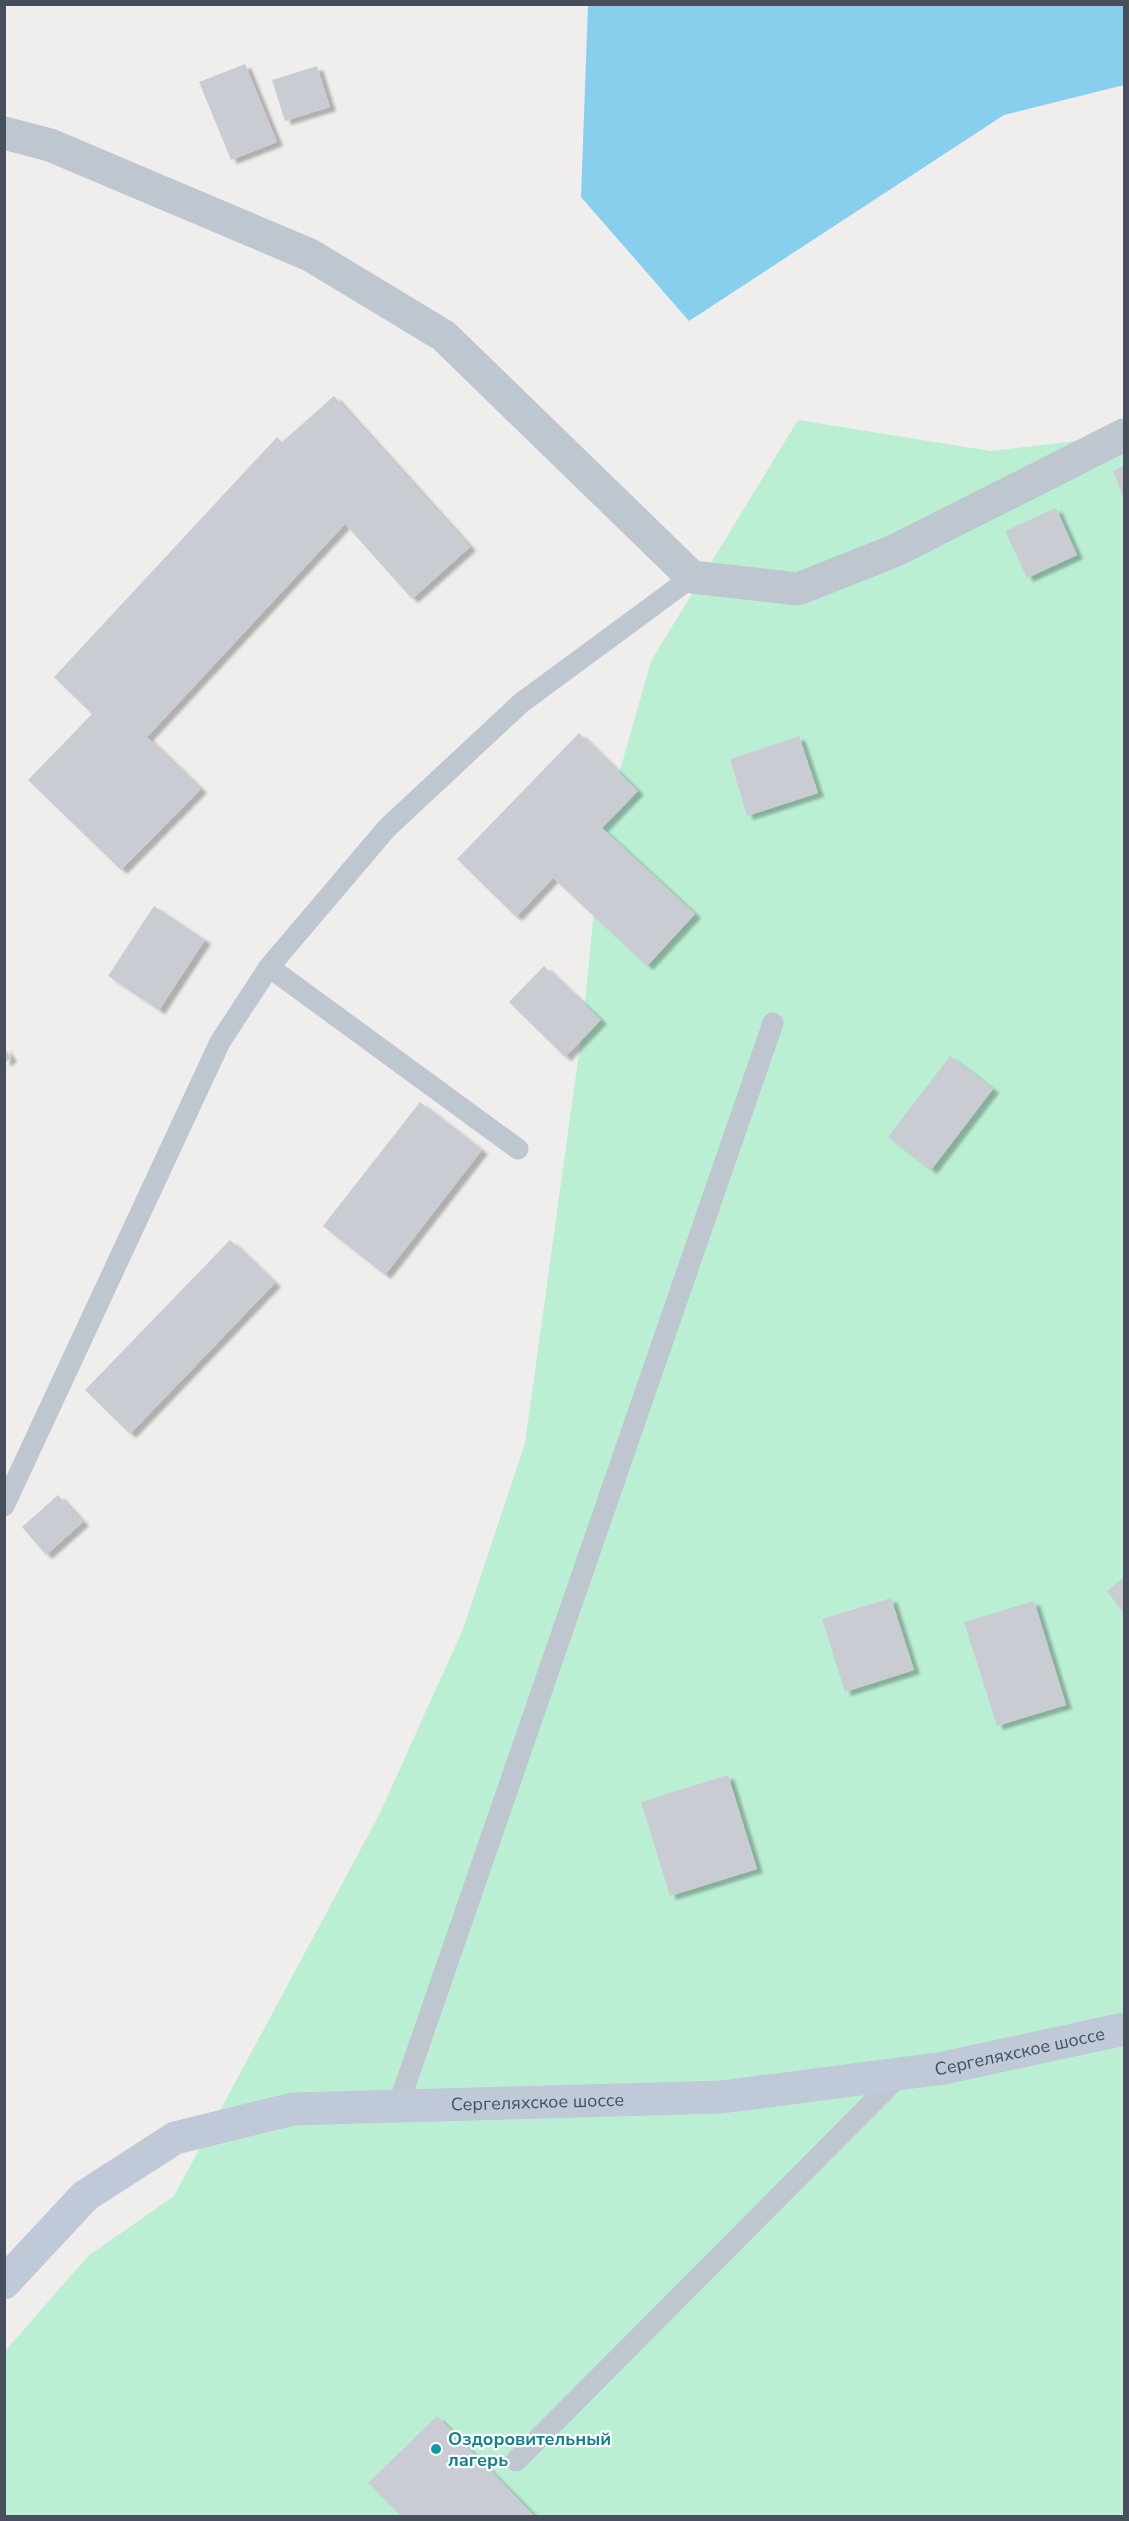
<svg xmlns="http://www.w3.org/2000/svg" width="1129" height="2521" font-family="'Nunito Sans',sans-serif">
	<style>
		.green { fill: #bbefd4 }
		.water { fill: #87cfed }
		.building { fill: #caccd4; filter: url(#shadow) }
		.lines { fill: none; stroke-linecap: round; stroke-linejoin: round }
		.service { stroke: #bec6d0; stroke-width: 21 }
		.minor { stroke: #bec6d0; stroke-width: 33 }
		.secondary { stroke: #c0c9d7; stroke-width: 33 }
		.culture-dot { fill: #0f9aa8; stroke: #fff; stroke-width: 2 }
		.labels { text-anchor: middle; stroke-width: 4.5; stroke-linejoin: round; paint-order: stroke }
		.street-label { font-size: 18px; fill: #464f5b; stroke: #fff }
		.culture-label { font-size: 18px; font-weight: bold; fill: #0d838f; stroke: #fff; text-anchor: start }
	</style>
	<defs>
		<filter id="shadow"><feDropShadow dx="6" dy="4" stdDeviation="1.5" flood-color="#0004"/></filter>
	</defs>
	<rect width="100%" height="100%" fill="#f0eeed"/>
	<polygon class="green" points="798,420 991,451 1124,435 1124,2516 5,2516 5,2351 88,2256 174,2196 379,1815 463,1629 525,1443 583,1024 601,837 651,661"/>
	<polygon class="water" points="588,5 1124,5 1124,85 1004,115 689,321 581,197"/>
	<g class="building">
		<polygon points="245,64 277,142 231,160 199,82"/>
		<polygon points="317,66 330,107 285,121 272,80"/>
		<polygon points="334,396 470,547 412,599 345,524 147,737 201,789 121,870 28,780 92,714 54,677 277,437 282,442"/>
		<polygon points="1124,466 1124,499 1113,471"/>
		<polygon points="1056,508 1077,555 1027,578 1005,531"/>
		<polygon points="579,733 638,791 602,828 695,914 647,966 553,878 516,917 457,859"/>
		<polygon points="799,736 818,793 747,816 730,759"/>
		<polygon points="154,906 205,940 159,1010 108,976"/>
		<polygon points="544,966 601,1020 565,1057 509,1002"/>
		<polygon points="4,1047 11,1058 4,1063"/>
		<polygon points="950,1056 993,1089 931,1170 888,1137"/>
		<polygon points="420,1102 482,1150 385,1275 323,1226"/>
		<polygon points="230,1240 275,1283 130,1434 85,1390"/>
		<polygon points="58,1495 83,1522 46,1555 22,1527"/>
		<polygon points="1124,1577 1124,1614 1107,1591"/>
		<polygon points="891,1598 914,1670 845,1692 822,1619"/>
		<polygon points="1034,1601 1066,1705 997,1726 964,1622"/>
		<polygon points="728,1775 757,1869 670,1896 641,1802"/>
		<polygon points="437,2416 522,2503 535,2516 401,2516 368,2483"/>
	</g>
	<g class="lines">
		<g class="service">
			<polyline points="269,967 518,1149"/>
			<polyline points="4,1506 220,1042 269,967 387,828 521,703 692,577"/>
			<polyline points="398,2106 773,1023"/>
			<polyline points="516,2461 901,2074"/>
		</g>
		<polyline class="minor" points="4,133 50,145 310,255 444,336 692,577 798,589 894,551 1124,435"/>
		<path class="secondary" id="s1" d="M4 2283 85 2196 175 2138 293 2109 722 2097 944 2068 1124 2029"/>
	</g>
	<circle class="culture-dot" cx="436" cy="2449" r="6"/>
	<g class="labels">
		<g class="street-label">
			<text dy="6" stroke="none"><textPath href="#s1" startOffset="1078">Сергеляхское шоссе</textPath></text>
			<text dy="6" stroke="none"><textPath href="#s1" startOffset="592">Сергеляхское шоссе</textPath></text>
		</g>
		<g class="culture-label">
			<text x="448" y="2445">Оздоровительный<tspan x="448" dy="21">лагерь</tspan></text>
		</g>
	</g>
	<rect width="1129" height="2521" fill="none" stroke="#464f5b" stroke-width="12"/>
</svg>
